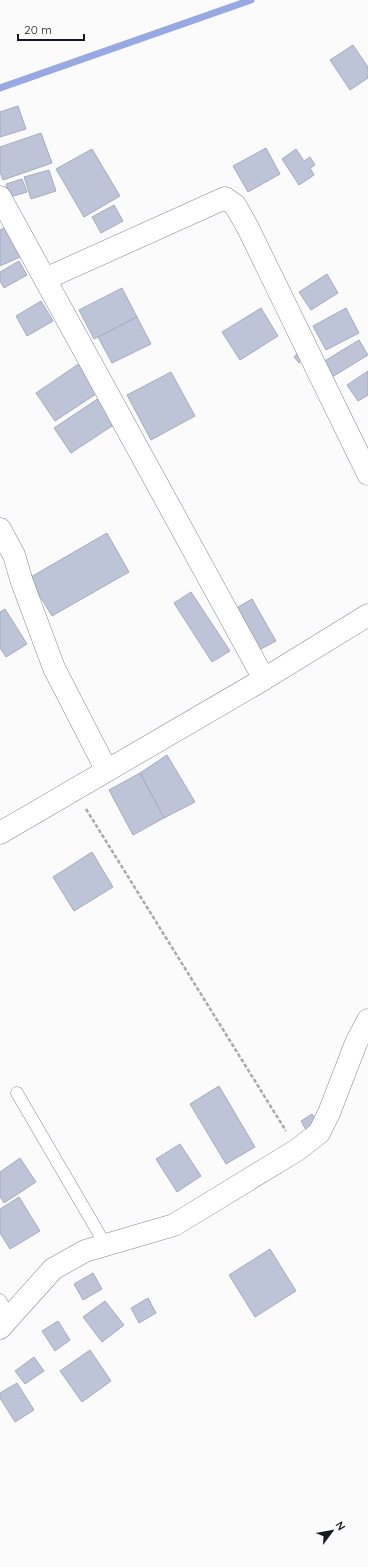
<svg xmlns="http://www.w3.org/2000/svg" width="368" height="1567" font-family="Quicksand,sans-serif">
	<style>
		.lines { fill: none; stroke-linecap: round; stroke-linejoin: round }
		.stream { stroke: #98a8e3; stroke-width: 7 }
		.building { fill: #bec4d8; stroke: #a6acbf }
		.service-casing { stroke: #84899c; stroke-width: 13 }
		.minor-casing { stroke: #84899c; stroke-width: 23 }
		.path { stroke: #aaaaad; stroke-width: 2.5; stroke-dasharray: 4 2; stroke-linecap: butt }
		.service { stroke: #fff; stroke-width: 12 }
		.minor { stroke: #fff; stroke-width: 22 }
	</style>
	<rect width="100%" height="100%" fill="#fbfbfb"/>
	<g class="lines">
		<polyline class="stream" points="0,88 251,0"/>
	</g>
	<g class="building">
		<polygon points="353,45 368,67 368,78 350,90 330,60"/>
		<polygon points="18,106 26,129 0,137 0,112"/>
		<polygon points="41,133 52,163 3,180 0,172 0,147"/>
		<polygon points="266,148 280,174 248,192 233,166"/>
		<polygon points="92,149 120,196 84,217 56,169"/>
		<polygon points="296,149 304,161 310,157 315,165 310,168 314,175 299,185 282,159"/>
		<polygon points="49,170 56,191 31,199 24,177"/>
		<polygon points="22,179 27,192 10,197 6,184"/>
		<polygon points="114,205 123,221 101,233 92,217"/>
		<polygon points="6,227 20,257 0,266 0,230"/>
		<polygon points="19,261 27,275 4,288 0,281 0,272"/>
		<polygon points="327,274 338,293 311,310 299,292"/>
		<polygon points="122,288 137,317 94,339 79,310"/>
		<polygon points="41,301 53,321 27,336 16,316"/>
		<polygon points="261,308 278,336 240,360 222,332"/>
		<polygon points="346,308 359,333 326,350 313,326"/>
		<polygon points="137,317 151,344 112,363 98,337"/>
		<polygon points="359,340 368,355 332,377 323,362"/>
		<polygon points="298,353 304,358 299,363 294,357"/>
		<polygon points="80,363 99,392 55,421 36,393"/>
		<polygon points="368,371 368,395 358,401 347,385"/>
		<polygon points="171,372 195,416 151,440 127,395"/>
		<polygon points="99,398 115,424 71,453 54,428"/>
		<polygon points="107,533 129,572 52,616 29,578"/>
		<polygon points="191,592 230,651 212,662 174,603"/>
		<polygon points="252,599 276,641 257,651 233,610"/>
		<polygon points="5,609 27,644 6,657 0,648 0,612"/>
		<polygon points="167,755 195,802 164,818 140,773"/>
		<polygon points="140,773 164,818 133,835 109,790"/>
		<polygon points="92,852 113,887 74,911 53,877"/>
		<polygon points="219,1086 255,1147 226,1164 190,1104"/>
		<polygon points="312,1114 318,1122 306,1130 301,1121"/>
		<polygon points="180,1144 201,1176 177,1192 156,1159"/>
		<polygon points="20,1158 36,1182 4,1203 0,1197 0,1172"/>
		<polygon points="19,1197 40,1231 10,1249 0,1233 0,1209"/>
		<polygon points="270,1249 296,1291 255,1317 229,1275"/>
		<polygon points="93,1273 102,1289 83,1300 74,1284"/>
		<polygon points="148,1298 156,1313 139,1323 131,1308"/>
		<polygon points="105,1301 124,1325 102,1342 83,1317"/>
		<polygon points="58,1321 70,1340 55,1351 42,1331"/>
		<polygon points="90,1350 111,1381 82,1402 60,1371"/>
		<polygon points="34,1357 44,1371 25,1384 15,1371"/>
		<polygon points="17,1383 34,1410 15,1422 0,1398 0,1393"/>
	</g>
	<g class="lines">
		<g class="service-casing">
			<g id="service">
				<polyline points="17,1093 105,1244"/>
				<polyline points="0,1300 9,1316"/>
			</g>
		</g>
		<g class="minor-casing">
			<g id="minor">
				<polyline points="0,197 264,679"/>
				<polyline points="45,279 225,198 235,205 248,228 368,474"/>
				<polyline points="0,529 14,555 22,582 54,668 106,769"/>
				<polyline points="0,833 264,679 368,615"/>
				<polyline points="0,1328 53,1269 85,1251 174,1225 297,1150 319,1133 329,1113 356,1043 368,1020"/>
			</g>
		</g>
		<polyline class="path" points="86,809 286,1131"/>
		<use href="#service" class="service"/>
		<use href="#minor" class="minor"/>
	</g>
	<g transform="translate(332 1531) rotate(58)" stroke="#fbfbfb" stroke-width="3" paint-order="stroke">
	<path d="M0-3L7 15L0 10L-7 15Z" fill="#16181f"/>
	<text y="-6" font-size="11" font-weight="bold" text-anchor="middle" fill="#16181f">N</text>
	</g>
	<path d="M18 34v6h66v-6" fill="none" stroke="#16181f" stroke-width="2"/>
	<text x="24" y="34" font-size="12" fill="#16181f" stroke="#fbfbfb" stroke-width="3" paint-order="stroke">20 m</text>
</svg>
